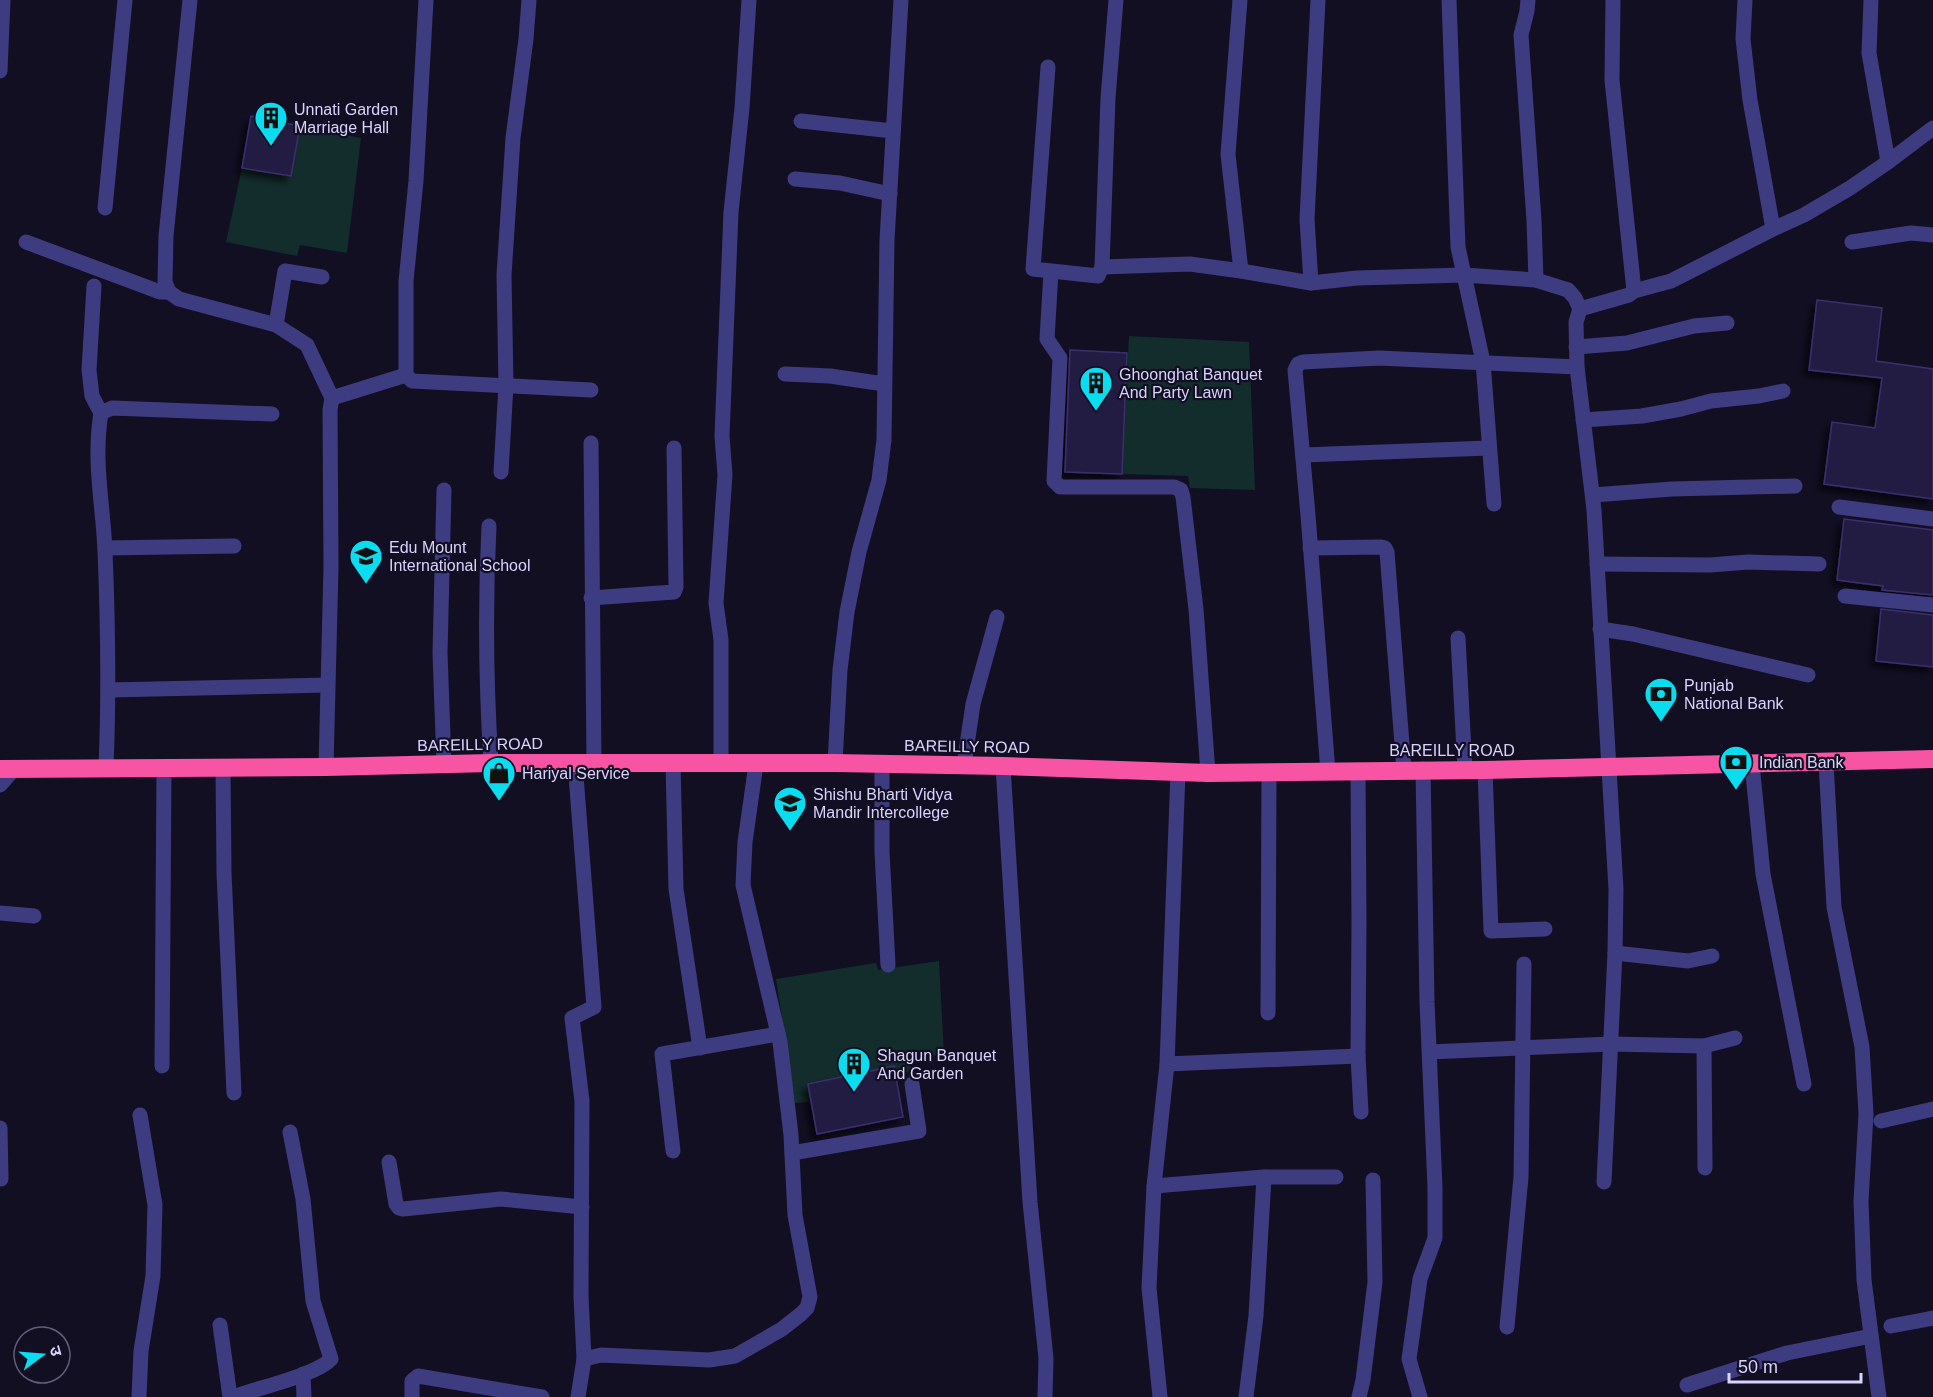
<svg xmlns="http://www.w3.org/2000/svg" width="1933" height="1397" font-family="Arial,'Noto Sans Devanagari',sans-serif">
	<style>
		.green { fill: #132d2c }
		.building { fill: #241c43; stroke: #3b2f6e; stroke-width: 1.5; filter: url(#shadow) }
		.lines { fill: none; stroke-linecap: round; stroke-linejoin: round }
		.minor { stroke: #3e3c80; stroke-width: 15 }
		.highway { stroke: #f754a4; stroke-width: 18 }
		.labels { text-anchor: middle; stroke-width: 4.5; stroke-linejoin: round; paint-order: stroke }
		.poi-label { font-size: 16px; fill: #d8d3fd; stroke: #120f23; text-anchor: start }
		.street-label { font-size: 16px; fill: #d8d3fd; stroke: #120f23 }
	</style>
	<defs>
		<filter id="shadow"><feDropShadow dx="-5.5" dy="5.5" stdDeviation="3" flood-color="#0009"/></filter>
	</defs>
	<rect width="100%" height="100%" fill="#120f23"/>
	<g class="green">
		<polygon points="300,126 361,138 347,253 300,245 297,256 226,242 242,168 291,176"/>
		<polygon points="1129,336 1249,342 1255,490 1190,488 1188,476 1122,474"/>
		<polygon points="939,961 944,1054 912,1058 913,1071 896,1075 894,1066 808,1084 810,1102 795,1103 776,979 876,963 878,970"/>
	</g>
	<g class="building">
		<polygon points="251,116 300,126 291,176 242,168"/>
		<polygon points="1817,300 1882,308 1876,361 1933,369 1933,499 1824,484 1832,422 1875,428 1882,378 1809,370"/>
		<polygon points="1070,350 1127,353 1122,474 1065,472"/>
		<polygon points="1844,519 1933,530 1933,595 1882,590 1883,586 1837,580"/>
		<polygon points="1881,609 1933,615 1933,667 1876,661"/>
		<polygon points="894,1066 903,1117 817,1134 808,1084"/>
	</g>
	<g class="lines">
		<g class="minor">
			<polyline points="190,0 166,236 165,282 169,292 179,299 276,325 307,345 332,398 330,410 331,567 326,767"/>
			<polyline points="426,0 416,181 406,281 406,375 412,381 591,390"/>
			<polyline points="1116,0 1108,98 1102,267 1190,264 1241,271 1311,283 1357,278 1464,275 1536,280 1568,290 1575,298 1580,309"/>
			<polyline points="1240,0 1228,154 1241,271"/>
			<polyline points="1449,0 1458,247 1483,362 1494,504"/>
			<polyline points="1528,0 1527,11 1521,35 1534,220 1536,280"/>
			<polyline points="1745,0 1743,39 1750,100 1773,229"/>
			<polyline points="1871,0 1869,53 1888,162"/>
			<polyline points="1048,67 1033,269 1098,276 1102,267"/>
			<polyline points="0,71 3,0"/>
			<polyline points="801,121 893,131"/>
			<polyline points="795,179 840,183 890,194"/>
			<polyline points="105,208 125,0"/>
			<polyline points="26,242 160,292 169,292"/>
			<polyline points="1852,242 1911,233 1933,235"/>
			<polyline points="1051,272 1047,339 1060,358 1054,481 1060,487 1174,487 1181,490 1183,497 1196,609 1208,773"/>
			<polyline points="1311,283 1307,219 1318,0"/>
			<polyline points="94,286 89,370 92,396 101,413"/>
			<polyline points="1634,291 1671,281 1773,229 1804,215 1850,188 1888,162 1933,128"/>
			<polyline points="276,325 285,271 322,277"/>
			<polyline points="1576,347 1627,343 1694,326 1727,323"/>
			<polyline points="785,374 830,376 884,384"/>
			<polyline points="332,398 406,375"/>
			<polyline points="1583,420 1642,416 1681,409 1711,401 1759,396 1783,391"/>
			<polyline points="591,443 594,763"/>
			<polyline points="1303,455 1489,448"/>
			<polyline points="501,472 506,385 504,275 513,138 526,39 529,0"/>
			<polyline points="444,490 440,653 444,764"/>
			<polyline points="1593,495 1672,489 1795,486"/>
			<polyline points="1839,507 1933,519"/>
			<path d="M489 526C485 605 486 684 491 763"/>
			<polyline points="105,548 234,546"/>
			<polyline points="1310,548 1381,547 1385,548 1387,552 1404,770"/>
			<polyline points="1597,564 1710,565 1748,562 1819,564"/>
			<polyline points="1845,596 1933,605"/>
			<polyline points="591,598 674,592 676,587 674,448"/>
			<polyline points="1600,629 1633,634 1808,675"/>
			<polyline points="1458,638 1465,770"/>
			<polyline points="109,690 327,685"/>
			<polyline points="1826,762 1834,907 1862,1047 1866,1114 1861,1201 1864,1280 1879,1397"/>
			<polyline points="575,763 594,1007 572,1018 582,1101 581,1296 584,1359 578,1397"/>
			<polyline points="835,763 840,670 847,612 859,552 879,480 884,440 887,240 901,0"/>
			<polyline points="673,764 676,889 700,1048"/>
			<polyline points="721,764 721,640 716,603 725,475 722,436 731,212 742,108 749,0"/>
			<polyline points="882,764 882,852 888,965"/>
			<polyline points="1752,764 1763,874 1804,1084"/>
			<polyline points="964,765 973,704 997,617"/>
			<polyline points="1003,766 1030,1202 1046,1358 1045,1397"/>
			<path d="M106 767C109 695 108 623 105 551 103 504 93 461 101 413L112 408 272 414"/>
			<polyline points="223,767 224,873 234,1093"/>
			<polyline points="1358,770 1359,923 1358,1056 1361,1112"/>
			<polyline points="1485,770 1491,931 1545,929"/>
			<polyline points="1328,772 1308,515 1295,370 1298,364 1303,362 1379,358 1577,367"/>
			<polyline points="0,785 15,768"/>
			<polyline points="0,913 34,916"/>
			<polyline points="1615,953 1688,961 1712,956"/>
			<polyline points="1268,1013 1269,772"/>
			<polyline points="1704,1046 1705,1168"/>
			<polyline points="1430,1052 1611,1044 1704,1046 1735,1038"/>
			<polyline points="1167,1064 1358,1056"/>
			<polyline points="162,1066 164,768"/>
			<polyline points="1881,1121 1933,1109"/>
			<polyline points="0,1128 1,1179"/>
			<polyline points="673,1151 662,1054 778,1034"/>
			<polyline points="792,1153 919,1131 912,1084"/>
			<polyline points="389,1162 396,1204 399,1208 403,1209 501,1199 582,1207"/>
			<polyline points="1604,1182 1615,953 1616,889 1594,510 1577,367 1576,322 1580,309 1629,295 1634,291 1612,80 1613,0"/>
			<polyline points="1154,1186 1264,1177 1336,1177"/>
			<polyline points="220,1325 230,1397"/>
			<polyline points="1891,1326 1933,1318"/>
			<polyline points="1507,1327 1521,1177 1524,964"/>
			<polyline points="584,1359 601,1355 709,1360 735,1356 782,1329 801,1314 807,1308 810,1297 795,1215 791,1135 780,1042 743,885 745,842 756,764"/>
			<polyline points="303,1374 304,1397"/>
			<polyline points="1687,1385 1787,1353 1871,1336"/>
			<polyline points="139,1397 141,1351 153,1276 155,1205 140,1115"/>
			<path d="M234 1397C256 1388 317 1375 331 1359L313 1301 303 1199 290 1132"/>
			<polyline points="412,1397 412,1381 418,1376 542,1397"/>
			<polyline points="1160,1397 1149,1288 1154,1186 1167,1064 1178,772"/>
			<polyline points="1246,1397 1256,1316 1264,1177"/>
			<polyline points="1359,1397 1363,1380 1375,1282 1373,1180"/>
			<polyline points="1420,1397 1409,1359 1420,1279 1435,1238 1435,1187 1427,1002 1423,769"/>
		</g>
		<polyline class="highway" points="0,769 326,767 491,763 835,763 1003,766 1208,773 1485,770 1933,759"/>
	</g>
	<defs>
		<g id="building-pin" transform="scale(1.725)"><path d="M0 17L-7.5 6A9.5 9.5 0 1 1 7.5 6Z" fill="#0bddf1" stroke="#120f23"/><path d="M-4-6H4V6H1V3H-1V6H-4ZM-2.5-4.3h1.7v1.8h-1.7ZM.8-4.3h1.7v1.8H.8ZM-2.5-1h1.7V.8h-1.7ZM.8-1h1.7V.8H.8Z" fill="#111"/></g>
		<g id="school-pin" transform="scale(1.725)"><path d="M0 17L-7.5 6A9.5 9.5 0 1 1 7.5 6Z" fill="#0bddf1" stroke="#120f23"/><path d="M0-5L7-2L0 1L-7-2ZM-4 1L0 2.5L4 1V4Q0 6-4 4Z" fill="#111"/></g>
		<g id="bank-pin" transform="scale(1.725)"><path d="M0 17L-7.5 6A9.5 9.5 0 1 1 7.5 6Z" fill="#0bddf1" stroke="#120f23"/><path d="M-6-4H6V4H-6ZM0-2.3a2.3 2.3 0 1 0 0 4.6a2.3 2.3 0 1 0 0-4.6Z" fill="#111"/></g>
		<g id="shop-pin" transform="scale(1.725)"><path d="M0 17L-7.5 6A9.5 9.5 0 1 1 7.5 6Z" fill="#0bddf1" stroke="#120f23"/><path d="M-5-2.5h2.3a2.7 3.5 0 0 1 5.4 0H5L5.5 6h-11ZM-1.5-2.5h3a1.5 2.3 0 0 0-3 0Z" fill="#111"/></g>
	</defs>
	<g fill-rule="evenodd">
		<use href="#building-pin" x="271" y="118"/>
		<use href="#building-pin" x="1096" y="383"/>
		<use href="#school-pin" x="366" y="556"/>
		<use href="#bank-pin" x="1661" y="694"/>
		<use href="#bank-pin" x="1736" y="762"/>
		<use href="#shop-pin" x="499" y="773"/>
		<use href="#school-pin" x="790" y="803"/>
		<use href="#building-pin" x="854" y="1064"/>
	</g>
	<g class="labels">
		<g class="poi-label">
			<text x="294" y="115">Unnati Garden<tspan x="294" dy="18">Marriage Hall</tspan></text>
			<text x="1119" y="380">Ghoonghat Banquet<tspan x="1119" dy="18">And Party Lawn</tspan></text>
			<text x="389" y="553">Edu Mount<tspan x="389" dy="18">International School</tspan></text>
			<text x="1684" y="691">Punjab<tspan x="1684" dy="18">National Bank</tspan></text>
			<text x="1759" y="768">Indian Bank</text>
			<text x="522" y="779">Hariyal Service</text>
			<text x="813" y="800">Shishu Bharti Vidya<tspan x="813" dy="18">Mandir Intercollege</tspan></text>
			<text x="877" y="1061">Shagun Banquet<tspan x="877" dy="18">And Garden</tspan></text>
		</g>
		<g class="street-label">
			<text transform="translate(480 744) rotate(-1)" y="6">BAREILLY ROAD</text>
			<text transform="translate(967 746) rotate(1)" y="6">BAREILLY ROAD</text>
			<text x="1452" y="756">BAREILLY ROAD</text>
		</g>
	</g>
	<g transform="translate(42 1355) rotate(74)"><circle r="28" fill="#120f23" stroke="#615d7a" stroke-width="1.5"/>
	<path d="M0-4.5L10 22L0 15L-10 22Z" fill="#0bddf1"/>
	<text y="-9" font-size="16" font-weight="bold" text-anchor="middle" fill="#d8d3fd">उ</text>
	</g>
	<path d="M1729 1373v9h132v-9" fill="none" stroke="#d8d3fd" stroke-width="3"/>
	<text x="1738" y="1373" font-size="18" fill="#d8d3fd" stroke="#120f23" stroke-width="4.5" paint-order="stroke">50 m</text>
</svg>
